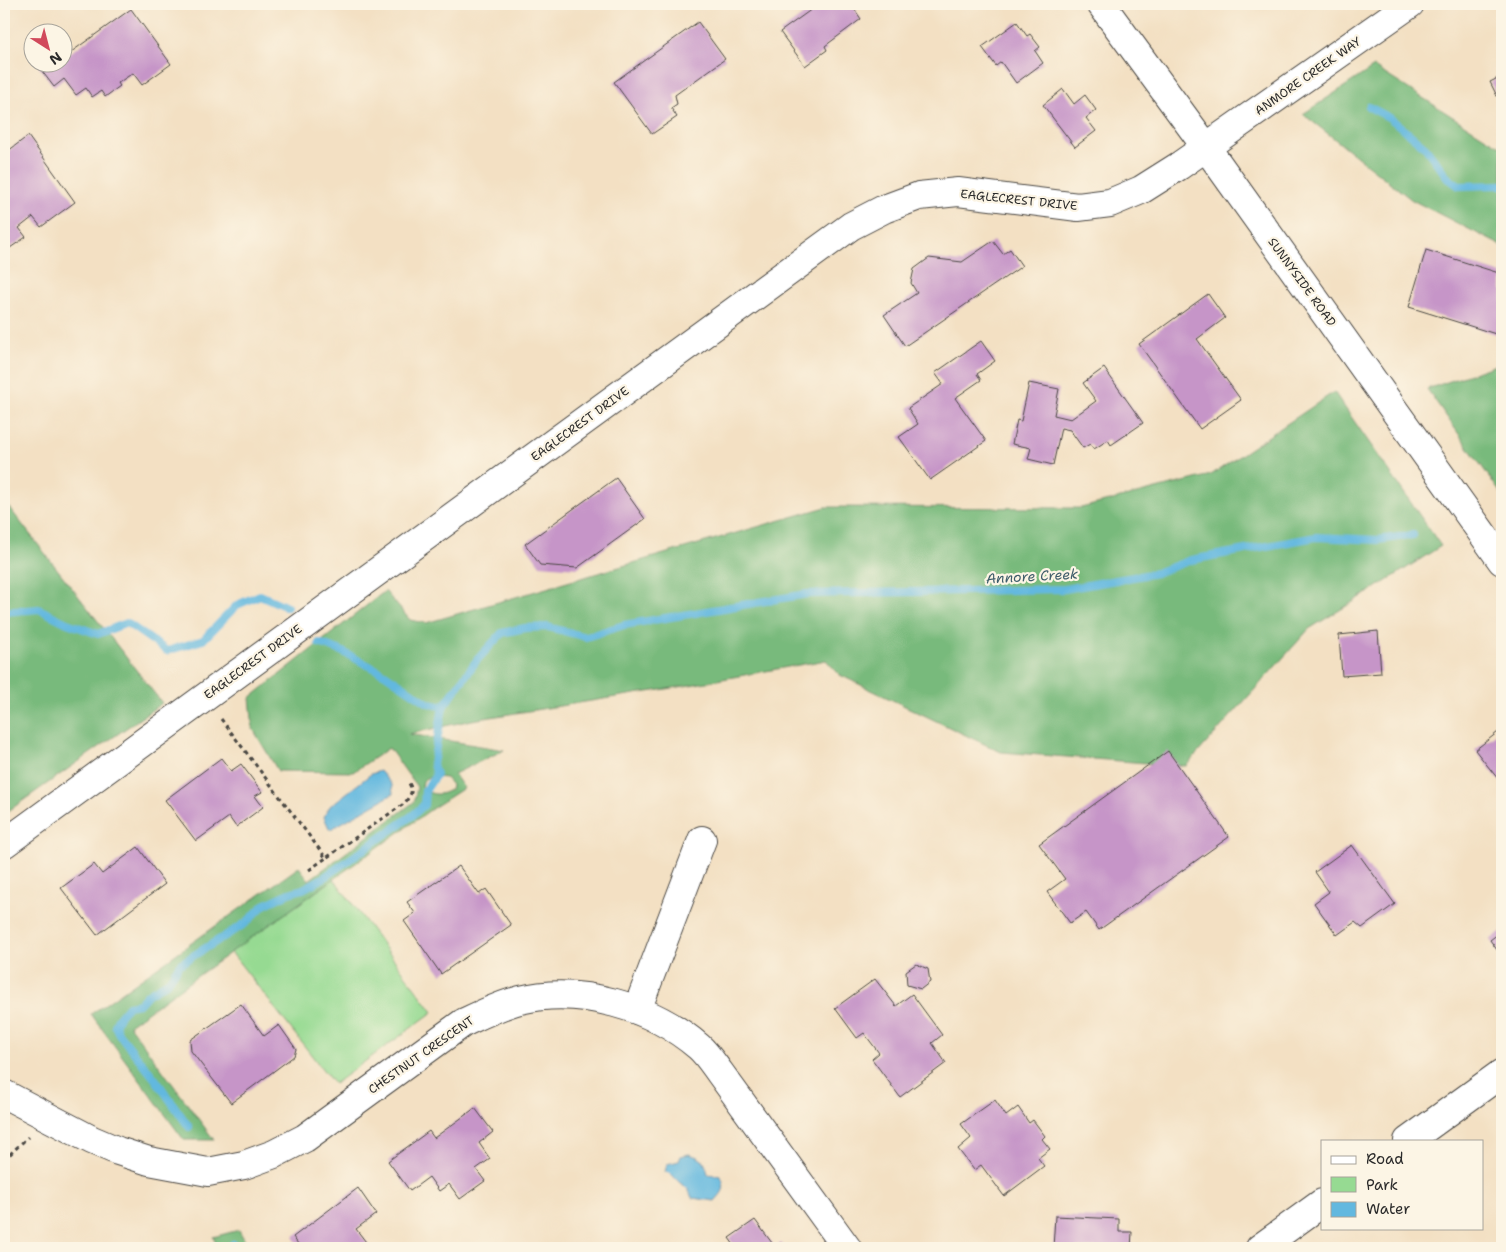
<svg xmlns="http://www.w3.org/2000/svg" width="1506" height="1252" font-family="'Shantell Sans',sans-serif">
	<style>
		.green { fill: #96da92; stroke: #60825e }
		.forest { fill: #78ba7c; stroke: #527254; fill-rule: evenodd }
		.water { fill: #62b8df; stroke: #467285 }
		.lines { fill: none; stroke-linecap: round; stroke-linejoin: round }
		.stream { stroke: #62b8df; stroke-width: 8 }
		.building { fill: #c695c8 }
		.minor-casing { stroke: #494642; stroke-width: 30 }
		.path { stroke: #494642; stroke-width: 3; stroke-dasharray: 4 4; stroke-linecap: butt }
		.minor { stroke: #fff; stroke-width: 28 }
		.labels { text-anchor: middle; stroke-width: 4.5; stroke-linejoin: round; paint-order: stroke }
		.street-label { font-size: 12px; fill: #2b2b2b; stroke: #fcf5e5 }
		.water-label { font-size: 14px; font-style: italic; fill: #3e5c6a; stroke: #fcf5e5 }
	</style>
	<rect width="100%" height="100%" fill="#fcf5e5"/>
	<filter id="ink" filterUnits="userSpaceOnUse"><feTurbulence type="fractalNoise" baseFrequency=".02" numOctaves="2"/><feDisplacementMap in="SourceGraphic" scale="10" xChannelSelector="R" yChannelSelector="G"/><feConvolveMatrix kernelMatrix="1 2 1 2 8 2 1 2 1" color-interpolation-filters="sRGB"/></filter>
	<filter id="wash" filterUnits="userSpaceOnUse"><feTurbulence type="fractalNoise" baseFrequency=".0096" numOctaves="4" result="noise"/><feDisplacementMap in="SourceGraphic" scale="20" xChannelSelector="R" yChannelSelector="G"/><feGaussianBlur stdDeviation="1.12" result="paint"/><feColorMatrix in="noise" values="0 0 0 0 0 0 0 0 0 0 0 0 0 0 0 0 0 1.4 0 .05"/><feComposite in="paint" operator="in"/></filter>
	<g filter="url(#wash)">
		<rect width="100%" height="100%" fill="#f3e0c3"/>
		<polygon class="green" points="334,879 433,1012 334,1084 231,952"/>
		<g class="forest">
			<polygon points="1374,67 1486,138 1502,147 1502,246 1412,200 1303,114"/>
			<polygon points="1502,363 1502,495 1427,389"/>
			<path d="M1334 392 1441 546 1374 589 1309 629 1186 766 1001 752 840 675 826 660 679 687 472 720 409 734 504 750 454 774 464 788 433 808 129 1025 214 1140H184L91 1014 299 867 309 880 414 802 417 787 389 748 353 772 278 771 253 729 250 698 385 591 410 620 426 623 826 507 1081 508 1211 475ZM435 777 446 778 452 785 451 789C442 796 430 796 422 787L423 781 426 778Z"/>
			<polygon points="4,501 162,703 4,814"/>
			<polygon points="239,1230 249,1248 218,1248 213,1237"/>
		</g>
		<g class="water">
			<polygon points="380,771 392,785 393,794 331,829 329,828 324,817 330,806 371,774"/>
			<path d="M689 1154C702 1158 705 1160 708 1174L721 1176C726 1189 724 1191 715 1201L692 1198C687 1185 688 1190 679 1182 672 1176 674 1174 665 1172L667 1164 679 1161 681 1156Z"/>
		</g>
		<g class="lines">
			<g class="stream">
				<polyline points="1369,107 1390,118 1425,147 1448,178 1459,186 1502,185"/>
				<polyline points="4,612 39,609 67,623 98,634 127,623 167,651 203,640 237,605 260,595 287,607"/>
				<polyline points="319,643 339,650 385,674 428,703 443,707 477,660 502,633 525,628 548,627 586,637 624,625 807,594 1065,589 1156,573 1191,560 1316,537 1378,540 1413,535"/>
				<polyline points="189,1127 156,1080 119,1034 115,1026 118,1018 128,1006 139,1004 148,994 168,982 180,964 246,923 264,905 289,893 303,889 323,878 413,815 424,805 425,791 436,775 433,764 443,707"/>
				<polyline points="233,1244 235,1248"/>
			</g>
		</g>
		<g id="blocks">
			<g class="building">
				<polygon points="819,4 863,4 855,10 861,19 825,46 827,50 805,66 780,32"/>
				<polygon points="131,9 171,64 142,85 133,73 118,83 120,86 105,97 101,91 92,97 86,88 76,95 64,79 54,87 38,66 43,62 62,62 62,49 67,55"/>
				<polygon points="698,22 725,59 675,95 677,104 671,108 677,117 652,134 614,82"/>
				<polygon points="1017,22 1027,36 1030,34 1040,47 1035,51 1043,63 1016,83 1001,62 996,66 982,47"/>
				<polygon points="1502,76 1502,106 1490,82"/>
				<polygon points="1063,89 1074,104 1085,95 1096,110 1086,118 1096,131 1075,147 1043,105"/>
				<polygon points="28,136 75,202 41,227 33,217 19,228 26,237 7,250 4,245 4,154"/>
				<polygon points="993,241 1003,254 1010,249 1022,266 905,346 884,315 917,293 911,283 914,269 929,258 962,262"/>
				<polygon points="1426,250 1502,274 1502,325 1499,335 1409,307"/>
				<polygon points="1208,294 1225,318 1197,339 1241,400 1200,429 1139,344"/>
				<polygon points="981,341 995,361 977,374 981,380 955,398 986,441 930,480 899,437 918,424 908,408 943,384 935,373"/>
				<polygon points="1104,368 1143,423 1111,445 1108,440 1094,449 1090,444 1083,448 1070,430 1061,428 1053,465 1028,459 1031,448 1012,444 1017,420 1021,421 1029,383 1059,389 1054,415 1071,419 1096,401 1083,383"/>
				<polygon points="616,478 645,519 577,568 540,565 525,544"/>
				<polygon points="1378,631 1381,673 1342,676 1339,635"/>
				<polygon points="1502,729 1502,784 1475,750"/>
				<polygon points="1168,751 1229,837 1099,930 1086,912 1070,923 1047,892 1065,879 1039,844"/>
				<polygon points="221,758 231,771 241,764 262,792 255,796 263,807 236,827 229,817 196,841 165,800"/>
				<polygon points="1352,845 1395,904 1362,928 1355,922 1337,935 1314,903 1329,892 1315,872"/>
				<polygon points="138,847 165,884 97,935 61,888 94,864 102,874"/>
				<polygon points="459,866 479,894 486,889 511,925 441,974 404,921 415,913 407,902"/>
				<polygon points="1502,931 1502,957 1490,940"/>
				<polygon points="916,964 928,969 930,982 921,989 907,985 906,971"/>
				<polygon points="875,979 896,1006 912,994 942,1035 932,1043 946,1063 900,1097 872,1059 879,1053 864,1033 857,1038 835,1008"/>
				<polygon points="241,1004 264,1036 279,1025 296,1049 294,1056 231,1103 191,1051 190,1040"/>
				<polygon points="995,1100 1006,1116 1018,1107 1029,1123 1033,1120 1045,1136 1042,1139 1050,1149 1038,1158 1044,1166 1004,1196 981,1165 974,1170 958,1149 971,1138 961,1124"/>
				<polygon points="475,1108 493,1132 479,1143 490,1159 476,1169 485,1181 460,1199 449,1184 439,1191 429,1177 410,1191 388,1161 429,1131 434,1138"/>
				<polygon points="358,1188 376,1214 356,1229 369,1246 366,1248 301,1248 293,1237"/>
				<polygon points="1055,1216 1119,1219 1119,1232 1132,1232 1131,1248 1053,1248"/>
				<polygon points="755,1220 775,1247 781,1243 786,1248 730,1248 734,1245 729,1238"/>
			</g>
		</g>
	</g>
	<g filter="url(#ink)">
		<use href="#blocks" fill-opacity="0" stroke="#494642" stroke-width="1"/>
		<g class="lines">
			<g class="minor-casing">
				<g id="minor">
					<polyline points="1101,4 1206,147 1502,561"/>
					<polyline points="4,844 851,226 884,209 919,196 958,192 1078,207 1110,203 1141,190 1179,166 1410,4"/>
					<polyline points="637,1010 702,840"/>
					<path d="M4 1094 92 1140 118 1151 149 1161 208 1172 244 1165 274 1154 305 1138 463 1023C482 1014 500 1005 520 1000 580 985 653 1007 699 1047 707 1054 714 1065 720 1073L847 1248"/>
					<polyline points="1408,1141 1502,1073"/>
					<polyline points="1260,1248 1322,1203"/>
				</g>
			</g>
			<g class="path">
				<path d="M221 719 326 858 405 803C412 792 414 791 407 780"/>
				<polyline points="309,870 326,858"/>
				<polyline points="4,1160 28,1137"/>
			</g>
			<use href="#minor" class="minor"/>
		</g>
	</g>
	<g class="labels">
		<g class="street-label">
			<text transform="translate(1308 76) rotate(-35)" y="4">ANMORE CREEK WAY</text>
			<text transform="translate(1019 200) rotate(6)" y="4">EAGLECREST DRIVE</text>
			<text transform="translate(1302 282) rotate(54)" y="4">SUNNYSIDE ROAD</text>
			<text transform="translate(580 424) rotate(-36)" y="4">EAGLECREST DRIVE</text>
			<text transform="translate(253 662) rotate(-36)" y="4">EAGLECREST DRIVE</text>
			<text transform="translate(421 1055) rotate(-35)" y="4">CHESTNUT CRESCENT</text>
		</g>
		<g class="water-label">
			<text transform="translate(1032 576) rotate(-3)" y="5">Annore Creek</text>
		</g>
	</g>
	<rect width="1506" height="1252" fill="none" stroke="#fcf5e5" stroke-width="20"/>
	<rect x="1321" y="1140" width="162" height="90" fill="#fcf5e5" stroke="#a8a49b"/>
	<rect x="1331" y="1156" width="25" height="8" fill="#ffffff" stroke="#a8a49b"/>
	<text x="1366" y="1164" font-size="15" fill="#2b2b2b">Road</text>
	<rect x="1331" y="1177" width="25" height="15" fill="#96da92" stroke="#a8a49b"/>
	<text x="1366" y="1190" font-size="15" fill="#2b2b2b">Park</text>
	<rect x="1331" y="1202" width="25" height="15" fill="#62b8df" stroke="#a8a49b"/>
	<text x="1366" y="1214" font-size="15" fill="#2b2b2b">Water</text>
	<g transform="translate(48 48) rotate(144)"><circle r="24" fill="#fcf5e5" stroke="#a8a49b"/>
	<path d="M0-4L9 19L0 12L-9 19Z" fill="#d1495b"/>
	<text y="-8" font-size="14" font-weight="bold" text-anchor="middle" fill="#2b2b2b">N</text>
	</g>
</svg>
